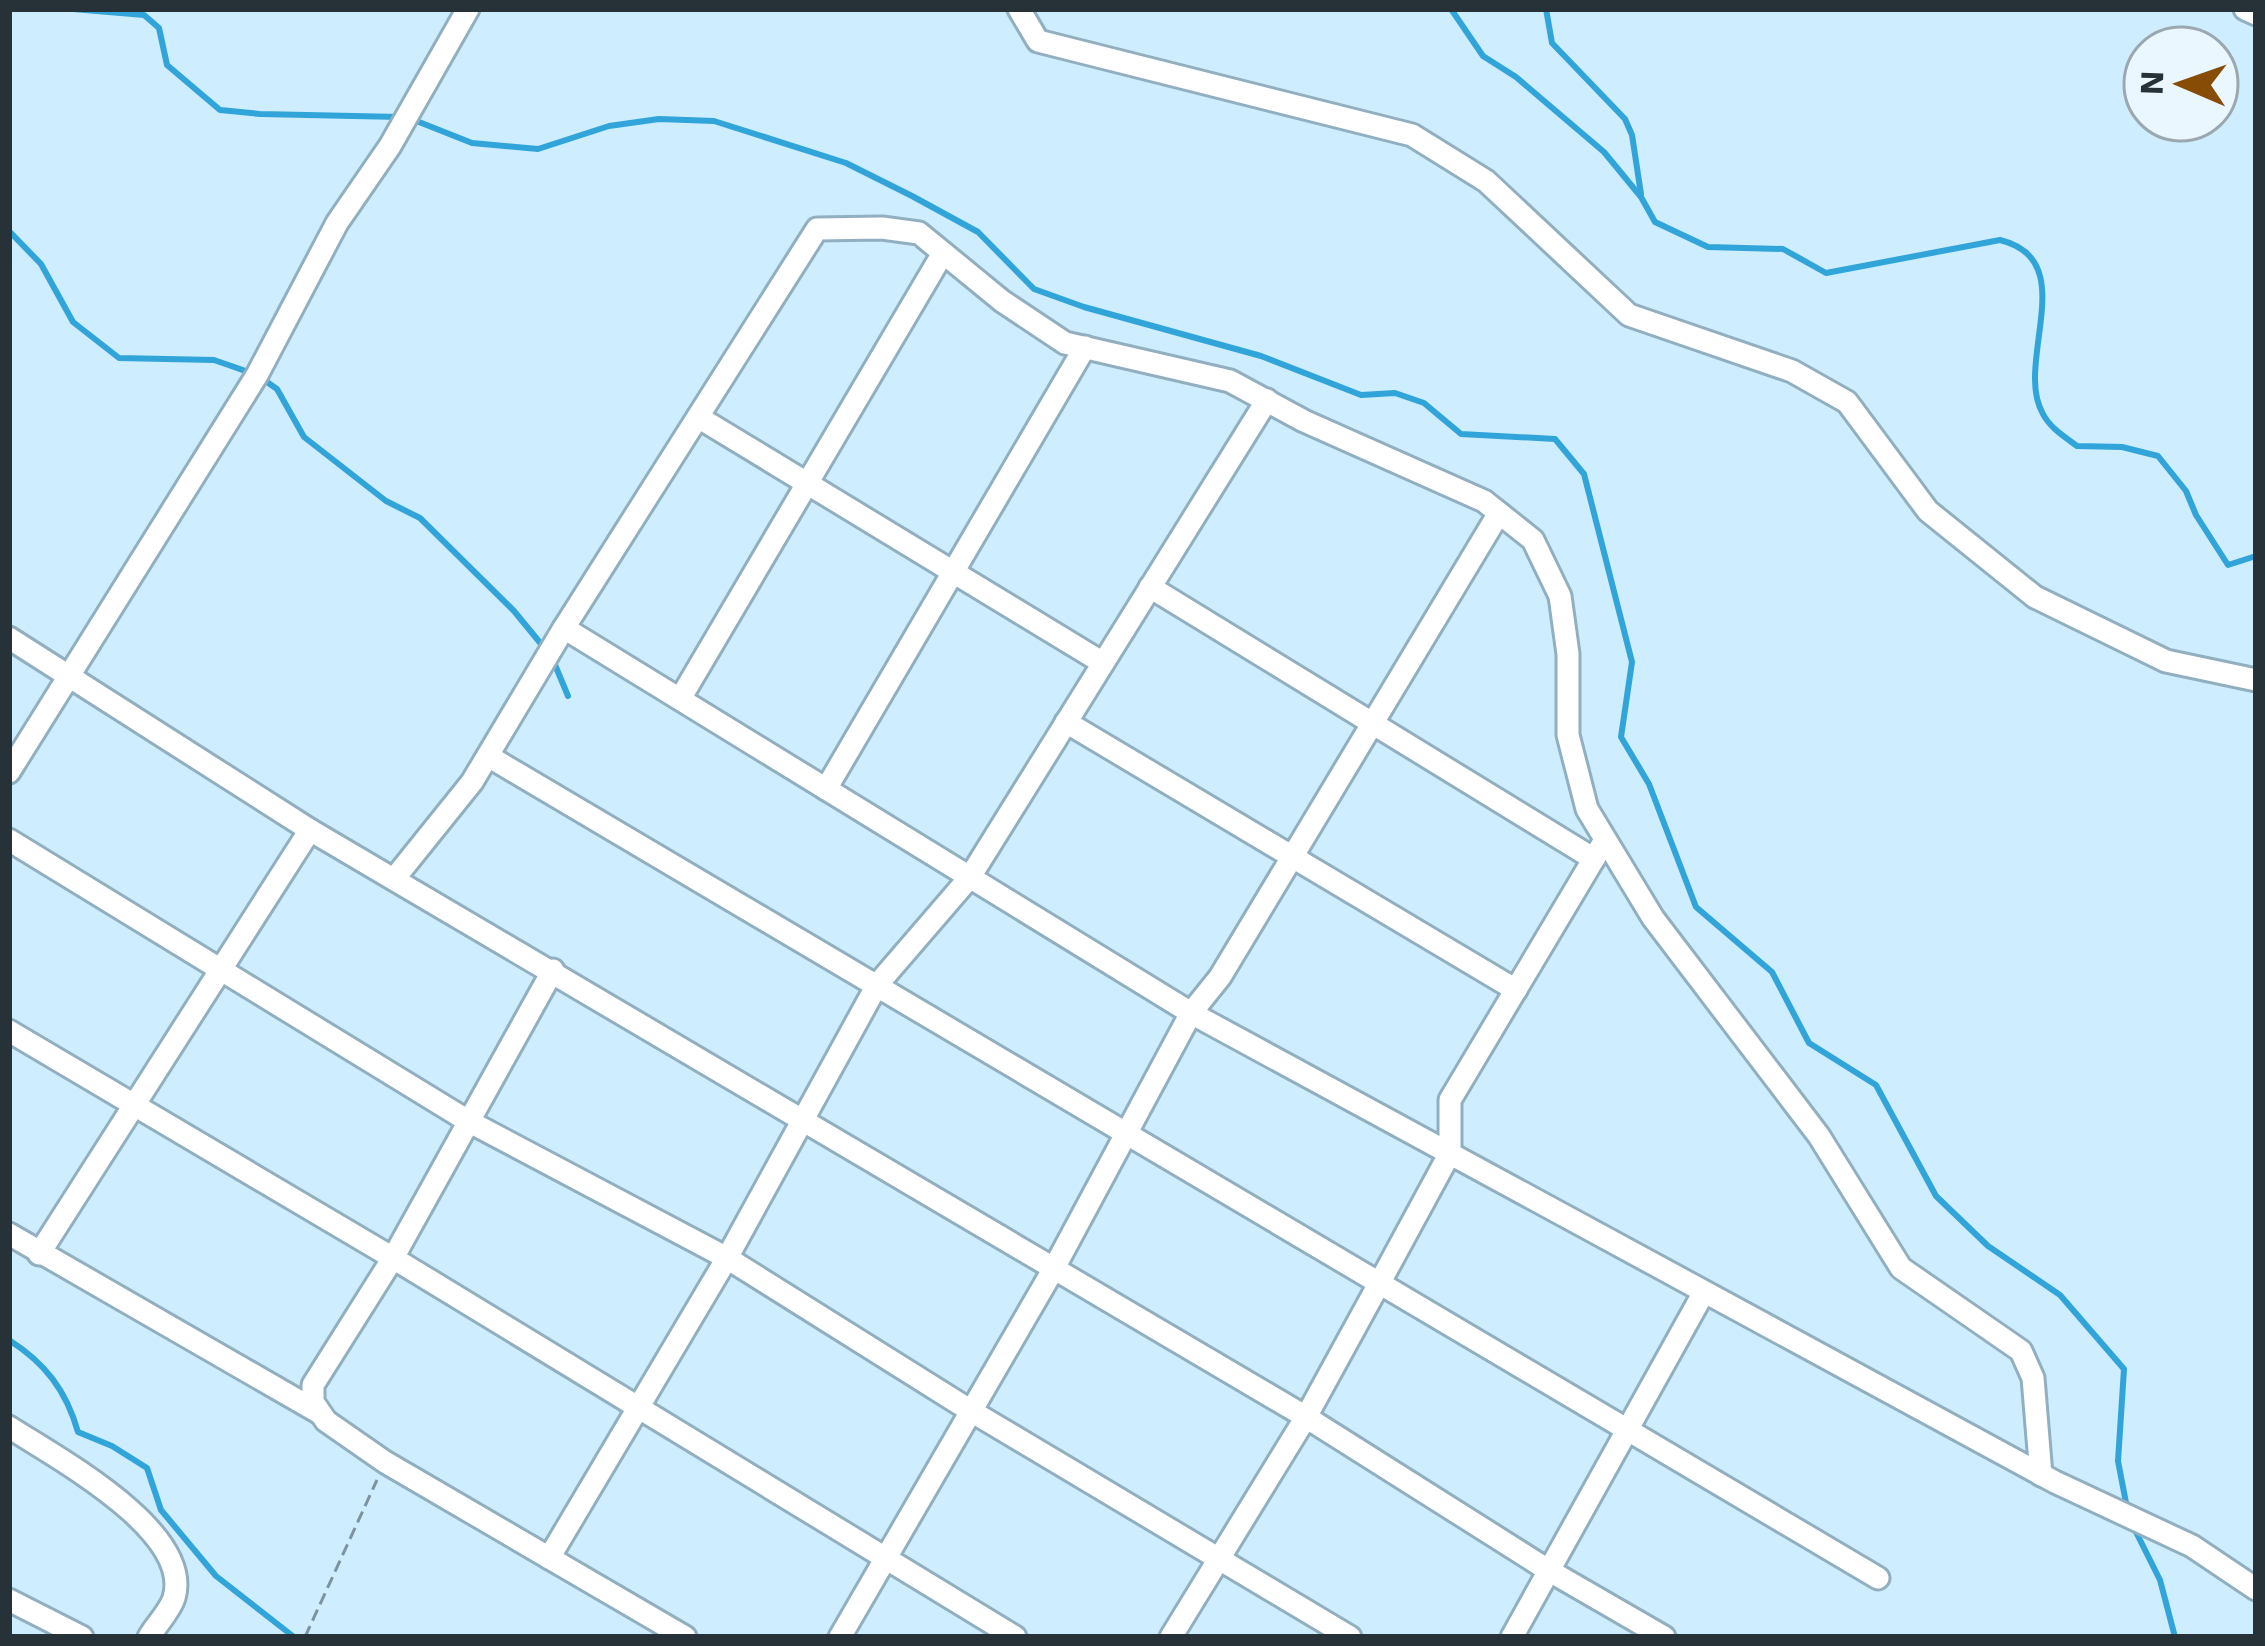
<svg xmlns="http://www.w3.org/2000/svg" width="2265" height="1646" font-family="'Work Sans',sans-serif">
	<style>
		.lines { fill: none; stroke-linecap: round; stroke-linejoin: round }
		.stream { stroke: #31a4da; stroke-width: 6 }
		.street-casing { stroke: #92afc0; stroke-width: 27 }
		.path { stroke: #7d93a0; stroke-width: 3; stroke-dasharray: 12 6; stroke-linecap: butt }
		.street { stroke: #fff; stroke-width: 21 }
	</style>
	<rect width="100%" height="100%" fill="#ceedff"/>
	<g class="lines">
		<g class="stream">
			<polyline points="73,9 144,15 159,28 167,65 220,110 260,114 401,117"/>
			<path d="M1451 9 1483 56 1516 77 1604 152 1641 197 1655 222 1708 247 1783 249 1826 273 2000 240C2083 260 2013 363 2043 414 2050 428 2065 437 2077 446L2122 447 2158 456 2186 491 2196 515 2228 565 2256 556"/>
			<polyline points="1546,9 1552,43 1625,119 1632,135 1641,194"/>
			<polyline points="414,120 472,143 538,149 609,126 659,119 714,121 846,163 912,196 978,232 1034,289 1084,307 1261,356 1361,395 1395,393 1424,403 1461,434 1555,439 1584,474 1632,662 1621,737 1649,784 1696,907 1772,972 1809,1043 1876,1085 1936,1196 1988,1246 2060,1295 2124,1369 2118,1461 2127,1508"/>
			<polyline points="9,231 41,264 73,322 119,358 214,360 257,375 277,389 304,437 386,501 420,518 514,611 546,650"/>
			<polyline points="553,660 568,696"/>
			<path d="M9 1340C45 1363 66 1390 78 1432L112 1446 147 1468 161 1510 216 1576 294 1637"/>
			<polyline points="2133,1526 2160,1580 2175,1637"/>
		</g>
		<g class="street-casing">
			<g id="street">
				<polyline points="1019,9 1038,41 1412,135 1486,181 1629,315 1792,371 1847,402 1928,511 2035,597 2166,661 2256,680"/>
				<polyline points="2245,9 2256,14"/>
				<polyline points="698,417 1103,663"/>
				<polyline points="1150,587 1594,859"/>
				<polyline points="564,628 1191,1013 2055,1482 2192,1546 2256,1589"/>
				<polyline points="9,638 310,830 1306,1417 1548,1570 1664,1637"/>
				<polyline points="680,699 943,253"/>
				<polyline points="1066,722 1516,990"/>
				<polyline points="488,756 1878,1578"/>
				<polyline points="9,772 257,375 337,223 390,146 468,9"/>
				<polyline points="826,789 1085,347"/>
				<polyline points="9,840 468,1121 727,1258 971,1411 1350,1637"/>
				<polyline points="394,879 472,782 564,628 817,229 882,228 919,233 1002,301 1065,343 1230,381 1304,421 1484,501 1533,540 1560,596 1568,654 1568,735 1587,809 1653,918 1819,1136 1901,1268 2021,1351 2033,1378 2041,1475"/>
				<polyline points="553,970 393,1258 313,1385 313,1402 326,1421 385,1462 685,1637"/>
				<polyline points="9,1031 393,1258 1015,1637"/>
				<polyline points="9,1234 318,1412"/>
				<polyline points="39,1254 310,830"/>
				<path d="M9 1427C55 1457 194 1531 174 1598 170 1611 156 1625 149 1637"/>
				<polyline points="549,1558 727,1258 877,985 970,877 1267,400"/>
				<polyline points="9,1600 82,1637"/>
				<polyline points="840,1637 1053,1270 1191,1013 1220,977 1499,513"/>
				<polyline points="1171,1637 1306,1417 1380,1282 1450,1153 1450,1100 1605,840"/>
				<polyline points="1512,1637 1704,1292"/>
			</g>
		</g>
		<polyline class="path" points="305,1637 377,1480"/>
		<use href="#street" class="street"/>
	</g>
	<rect width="2265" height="1646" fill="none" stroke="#263138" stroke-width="24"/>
	<g transform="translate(2181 84) rotate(272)"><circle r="57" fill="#ebf7fe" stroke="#9ca8af" stroke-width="3"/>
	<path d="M0-9L21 45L0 30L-21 45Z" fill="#874c06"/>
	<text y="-18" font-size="33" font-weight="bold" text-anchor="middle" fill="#263138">N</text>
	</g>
</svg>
